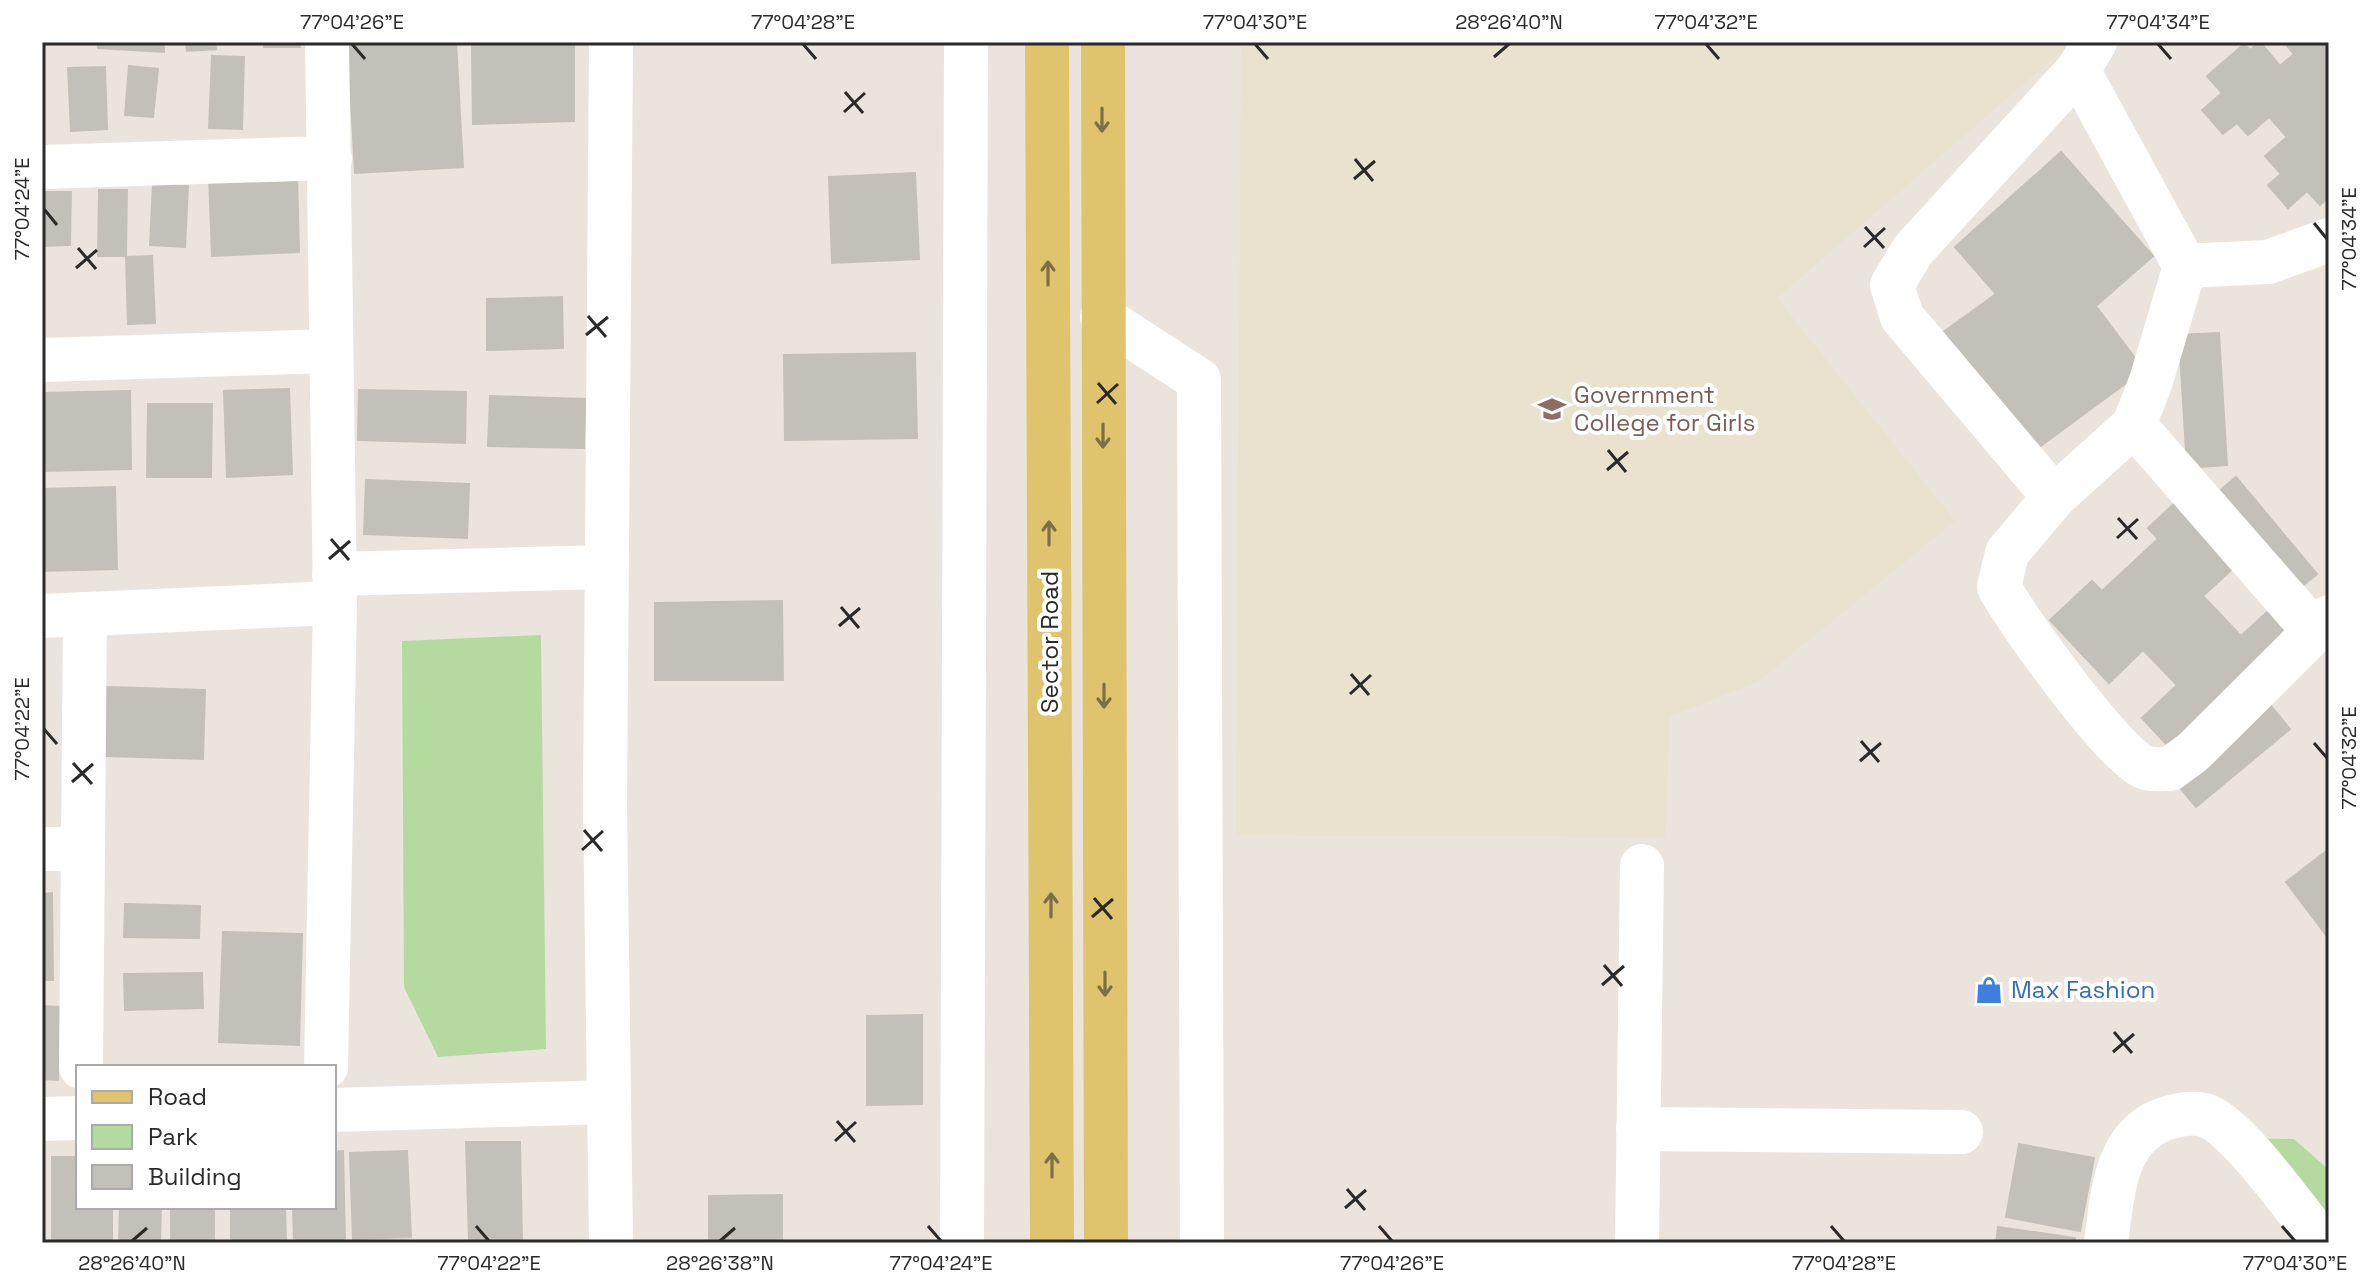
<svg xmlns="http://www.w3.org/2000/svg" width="2371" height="1285" font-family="'Space Grotesk',sans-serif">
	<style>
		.education { fill: #eae1ce }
		.green { fill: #b4daa0 }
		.building { fill: #c3bfb9; stroke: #c5c0b7; stroke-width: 2 }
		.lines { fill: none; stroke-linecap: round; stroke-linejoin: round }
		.minor { stroke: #fff; stroke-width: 44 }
		.major { stroke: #e0c46d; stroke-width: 44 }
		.oneway { stroke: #7c6f48 }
		.ticks { fill: none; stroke: #2a2a2a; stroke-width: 3 }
		.labels { text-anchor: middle; stroke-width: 8; stroke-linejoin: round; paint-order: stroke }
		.education-label { font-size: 24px; fill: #785e54; stroke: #fff; text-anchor: start }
		.street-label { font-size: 24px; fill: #2a2a2a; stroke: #fff }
		.shop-label { font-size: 24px; fill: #366cbe; stroke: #fff; text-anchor: start }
		.neatline { fill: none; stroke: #2a2a2a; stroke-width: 3 }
		.ticks-label { font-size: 20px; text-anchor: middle; fill: #2a2a2a }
	</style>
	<rect width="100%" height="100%" fill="#eae4dd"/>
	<polygon class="education" points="1241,42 2072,42 1777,298 1955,521 1759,681 1670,717 1665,837 1236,835"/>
	<g class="green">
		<polygon points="541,635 546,1049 438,1057 404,987 402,641"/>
		<polygon points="2237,1138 2294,1139 2329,1170 2329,1241"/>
	</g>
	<g class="building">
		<polygon points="98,42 164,42 164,52 98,48"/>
		<polygon points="186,42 215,42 216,49 187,51"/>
		<rect x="264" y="42" width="36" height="5"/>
		<polygon points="396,42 456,42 463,167 355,173 348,45"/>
		<polygon points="472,42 574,42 574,121 473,124"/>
		<polygon points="2260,42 2280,66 2294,54 2284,42 2329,42 2329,197 2320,205 2307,191 2288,208 2268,185 2281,174 2265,156 2287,137 2269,117 2248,135 2237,123 2223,134 2202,110 2222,93 2207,76 2244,44 2250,50"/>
		<polygon points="212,56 244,57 242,129 209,128"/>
		<polygon points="129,66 158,69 153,117 125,115"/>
		<polygon points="105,67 107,129 71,131 68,68"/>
		<polygon points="2061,152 2153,256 2096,306 2144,370 2031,453 1942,333 1996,294 1955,247"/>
		<polygon points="297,173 299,252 212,256 209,177"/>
		<polygon points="915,173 919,259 832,263 829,177"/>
		<polygon points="153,185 188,186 185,247 150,245"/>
		<polygon points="99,190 127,190 126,256 98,256"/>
		<polygon points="42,192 71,192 70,245 42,246"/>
		<polygon points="152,256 155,323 128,324 126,257"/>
		<polygon points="562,297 563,348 487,350 487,299"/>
		<polygon points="2219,333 2227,465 2187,468 2179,335"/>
		<polygon points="915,353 917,438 785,440 784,355"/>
		<polygon points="289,389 292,474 227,477 224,391"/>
		<polygon points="359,390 466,392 465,443 358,440"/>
		<polygon points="130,391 131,469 42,471 42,393"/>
		<polygon points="490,396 585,399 584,448 488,446"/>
		<polygon points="148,404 212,404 211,477 147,477"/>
		<polygon points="2236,477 2317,574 2291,595 2210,499"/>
		<polygon points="366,480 469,484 467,538 364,534"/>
		<polygon points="115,487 117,569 42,571 42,489"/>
		<polygon points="2180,498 2240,562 2203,596 2241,636 2278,602 2298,625 2168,746 2142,718 2177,685 2143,650 2109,683 2050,620 2092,581 2102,591 2158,539 2148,528"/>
		<polygon points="782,601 783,680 655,680 655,603"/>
		<polygon points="107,687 205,690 203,759 105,756"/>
		<polygon points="2265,699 2290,729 2196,807 2171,777"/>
		<polygon points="2329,849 2329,939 2286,882"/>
		<polygon points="52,893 53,980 42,980 42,894"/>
		<polygon points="125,904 200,906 199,938 124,937"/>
		<polygon points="223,932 302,934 299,1045 219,1042"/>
		<polygon points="202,973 203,1008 125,1010 124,974"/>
		<polygon points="42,1006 60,1007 58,1080 42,1079"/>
		<polygon points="922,1015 922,1104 867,1105 867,1016"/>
		<polygon points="466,1142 520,1142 522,1240 469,1241"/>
		<polygon points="2019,1144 2094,1158 2080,1231 2006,1217"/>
		<polygon points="343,1151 345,1242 294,1242 293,1207 334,1207 334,1152"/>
		<polygon points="407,1151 411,1237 353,1239 350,1153"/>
		<polygon points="52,1157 78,1157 78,1207 112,1207 112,1241 52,1241"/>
		<polygon points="782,1195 782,1243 709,1243 709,1196"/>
		<polygon points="120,1207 161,1207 160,1243 119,1243"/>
		<rect x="171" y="1207" width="43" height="36"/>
		<polygon points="231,1207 285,1207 286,1242 231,1243"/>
		<polygon points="1998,1227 2075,1238 2074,1243 1996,1243"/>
	</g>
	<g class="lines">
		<g class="minor">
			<polyline points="611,42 605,804 611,1243"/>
			<path d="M2078 70 2185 266 2151 381 2134 425 2054 497 2007 553 1999 587C2016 619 2117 760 2146 768 2153 770 2163 769 2170 769L2193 752 2329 617"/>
			<polyline points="42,167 330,158"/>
			<polyline points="2185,266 2268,262 2329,240"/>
			<polyline points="1102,317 1199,380 1202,1243"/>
			<polyline points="42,360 331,351"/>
			<polyline points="2134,425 2314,631"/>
			<polyline points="2054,497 1902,317 1892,285 1913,250 2078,70 2095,42"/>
			<polyline points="334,574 606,567"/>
			<polyline points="42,616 335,603"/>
			<polyline points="42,849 81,849"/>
			<polyline points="81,1067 85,614"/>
			<polyline points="326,1067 335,603 327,42"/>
			<polyline points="334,1110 608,1102"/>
			<polyline points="42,1119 78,1118"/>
			<polyline points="1638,1129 1961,1132"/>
			<polyline points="962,1243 966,42"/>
			<polyline points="1637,1243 1642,866"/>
			<path d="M2106 1243C2113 1193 2114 1132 2171 1117 2181 1114 2197 1112 2207 1116 2240 1129 2298 1213 2323 1243"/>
		</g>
		<g class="major">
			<polyline points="1047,42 1052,1243"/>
			<polyline points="1103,42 1106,1243"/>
		</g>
	</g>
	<defs><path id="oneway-shaft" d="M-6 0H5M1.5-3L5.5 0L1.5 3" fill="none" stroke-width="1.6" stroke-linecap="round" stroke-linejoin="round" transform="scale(2)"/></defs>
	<g class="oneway">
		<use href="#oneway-shaft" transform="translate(1102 120) rotate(90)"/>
		<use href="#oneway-shaft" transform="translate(1048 273) rotate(-90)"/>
		<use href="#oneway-shaft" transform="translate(1103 436) rotate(90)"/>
		<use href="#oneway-shaft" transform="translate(1049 533) rotate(-90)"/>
		<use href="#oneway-shaft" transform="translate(1104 696) rotate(90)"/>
		<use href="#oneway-shaft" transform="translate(1051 905) rotate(-90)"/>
		<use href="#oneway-shaft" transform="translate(1105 984) rotate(90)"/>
		<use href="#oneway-shaft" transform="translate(1052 1165) rotate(-90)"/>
	</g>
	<path class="ticks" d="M352 44 365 59M803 44 816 59M1255 44 1268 59M1706 44 1719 59M2158 44 2171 59M1494 57 1509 44M845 92 863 113M844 112 865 93M1355 159 1373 181M1354 179 1375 161M44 209 57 225M2314 223 2327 239M1865 227 1884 248M1864 247 1885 228M78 248 96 269M76 268 97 250M588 316 606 337M586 335 608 317M1098 383 1116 404M1097 403 1118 384M1608 450 1626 472M1607 470 1628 452M2118 518 2137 539M2117 538 2138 519M331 539 349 560M329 559 350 541M841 607 859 628M839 626 860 608M1351 674 1369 695M1350 694 1371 675M44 729 57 744M1861 741 1879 762M2314 743 2327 758M1860 761 1881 743M73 763 92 784M72 782 93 764M584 830 602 851M582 850 603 831M1094 898 1112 919M1092 917 1113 899M1604 965 1622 986M1602 985 1624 966M2114 1032 2132 1053M2113 1052 2134 1034M837 1121 855 1142M835 1141 856 1122M1347 1189 1365 1210M1345 1208 1366 1190M476 1226 489 1241M928 1226 941 1241M1379 1226 1392 1241M1831 1226 1844 1241M2282 1226 2295 1241M132 1241 147 1228M720 1241 735 1228"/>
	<defs>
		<g id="university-bare" transform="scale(2.16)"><path d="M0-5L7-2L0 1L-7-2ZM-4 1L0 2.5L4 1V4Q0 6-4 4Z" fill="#8d6e63" stroke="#fff" stroke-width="2.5" paint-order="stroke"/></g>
		<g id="shop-bare" transform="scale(2.16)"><path d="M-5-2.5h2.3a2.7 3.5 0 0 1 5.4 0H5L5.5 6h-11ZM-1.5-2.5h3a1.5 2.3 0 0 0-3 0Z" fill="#3f7fe0" stroke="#fff" stroke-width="2.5" paint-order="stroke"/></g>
	</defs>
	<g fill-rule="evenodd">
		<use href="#university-bare" x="1552" y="409"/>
		<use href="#shop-bare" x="1989" y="990"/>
	</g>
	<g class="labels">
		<g class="education-label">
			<text x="1574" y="403">Government<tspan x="1574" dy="28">College for Girls</tspan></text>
		</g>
		<g class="street-label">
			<text transform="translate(1050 642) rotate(-90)" y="8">Sector Road</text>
		</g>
		<g class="shop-label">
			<text x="2011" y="998">Max Fashion</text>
		</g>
	</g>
	<rect width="2371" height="1285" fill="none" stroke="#ffffff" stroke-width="88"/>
	<rect x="76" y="1065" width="260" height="144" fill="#ffffff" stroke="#aaaaaa" stroke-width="2"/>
	<rect x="92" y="1091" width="40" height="12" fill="#e0c46d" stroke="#aaaaaa" stroke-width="2"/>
	<text x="148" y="1105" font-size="24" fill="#2a2a2a">Road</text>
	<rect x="92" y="1125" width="40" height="24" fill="#b4daa0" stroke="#aaaaaa" stroke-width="2"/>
	<text x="148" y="1145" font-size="24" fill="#2a2a2a">Park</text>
	<rect x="92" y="1165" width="40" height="24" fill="#c3bfb9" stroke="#aaaaaa" stroke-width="2"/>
	<text x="148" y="1185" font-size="24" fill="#2a2a2a">Building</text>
	<rect x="44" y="44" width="2283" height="1197" class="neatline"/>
	<g class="ticks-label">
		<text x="352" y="29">77°04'26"E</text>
		<text x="803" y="29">77°04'28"E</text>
		<text x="1255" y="29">77°04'30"E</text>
		<text x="1509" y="29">28°26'40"N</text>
		<text x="1706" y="29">77°04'32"E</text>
		<text x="2158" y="29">77°04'34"E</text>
		<text transform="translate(22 209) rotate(-90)" y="7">77°04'24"E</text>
		<text transform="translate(2349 239) rotate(-90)" y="7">77°04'34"E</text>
		<text transform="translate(22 729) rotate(-90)" y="7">77°04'22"E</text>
		<text transform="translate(2349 758) rotate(-90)" y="7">77°04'32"E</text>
		<text x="132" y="1270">28°26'40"N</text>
		<text x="489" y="1270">77°04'22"E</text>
		<text x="720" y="1270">28°26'38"N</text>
		<text x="941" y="1270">77°04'24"E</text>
		<text x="1392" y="1270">77°04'26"E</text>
		<text x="1844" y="1270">77°04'28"E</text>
		<text x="2295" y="1270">77°04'30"E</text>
	</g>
</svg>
